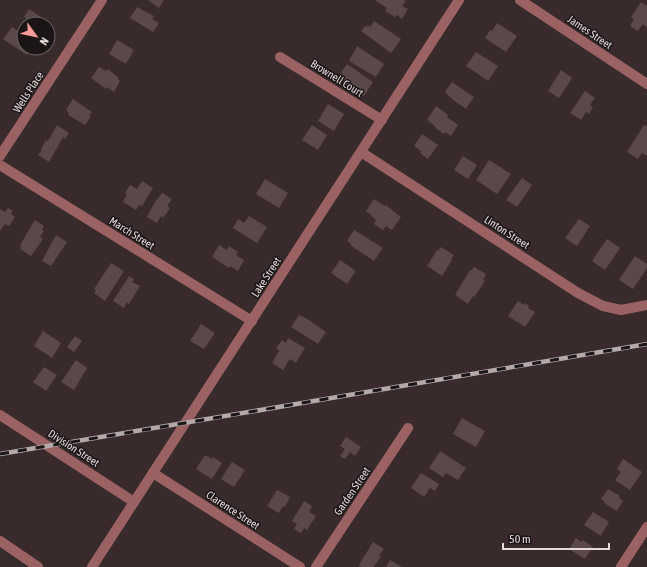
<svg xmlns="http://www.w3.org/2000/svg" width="647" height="567" font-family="'Asap Condensed',sans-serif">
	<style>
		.building { fill: #594949 }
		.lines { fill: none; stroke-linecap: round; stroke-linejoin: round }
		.minor { stroke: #9a6262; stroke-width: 10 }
		.rail-casing { stroke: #b5aaaa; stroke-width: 4.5 }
		.rail { stroke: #1c1515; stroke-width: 3; stroke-dasharray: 9; stroke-linecap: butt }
		.labels { text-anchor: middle; stroke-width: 3; stroke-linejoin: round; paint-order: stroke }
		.street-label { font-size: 11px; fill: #e5dbdb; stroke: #1c1515 }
	</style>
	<rect width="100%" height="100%" fill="#392b2b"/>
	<g class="building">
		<polygon points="148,0 164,0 159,8"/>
		<polygon points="377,0 404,0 406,1 402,6 408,9 402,19 397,15 395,17 385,11 387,8 376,1"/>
		<polygon points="641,2 647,6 647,25 646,27 643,24 638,31 630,26 634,19 631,17"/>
		<polygon points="137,7 154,16 152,19 159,23 153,32 130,18"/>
		<polygon points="29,9 48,22 47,24 27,24 29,21 24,17"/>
		<polygon points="374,21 401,39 391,53 361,31 365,26 367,27 368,25 370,27"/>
		<polygon points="497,23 517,36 506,52 485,38 490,30 492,31"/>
		<polygon points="12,27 24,35 24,48 31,48 27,55 3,39"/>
		<polygon points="117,40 134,50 126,64 109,54"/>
		<polygon points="357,46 384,64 376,77 349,61"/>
		<polygon points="476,52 498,66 488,81 466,66"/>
		<polygon points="347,64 373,82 364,96 337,78"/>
		<polygon points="99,67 106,71 108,69 119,78 118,80 120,81 114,92 107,87 106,89 91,78"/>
		<polygon points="561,70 572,78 559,98 548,91"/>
		<polygon points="452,82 474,97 466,109 453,100 445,92"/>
		<polygon points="585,91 595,98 590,105 593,107 589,114 586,112 581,120 570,113"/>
		<polygon points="73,99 92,112 89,115 91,116 85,125 68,115 69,113 66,110"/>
		<polygon points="328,104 344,114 334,131 318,121"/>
		<polygon points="436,106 448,115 447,117 458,125 451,136 445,132 444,134 435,128 436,127 427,120"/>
		<polygon points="57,125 69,133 65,139 63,137 49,162 38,155 42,150 41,149 46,140 48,141"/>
		<polygon points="312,125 327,135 318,150 302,140"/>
		<polygon points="644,125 647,126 647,156 642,153 638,159 627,152"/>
		<polygon points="422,134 438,145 428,159 420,153 421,151 414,146"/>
		<polygon points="463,156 477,165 468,179 454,170"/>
		<polygon points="489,160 511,174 497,194 476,180"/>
		<polygon points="522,178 532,185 517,207 506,200"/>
		<polygon points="265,179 288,193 279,208 256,194"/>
		<polygon points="142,181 153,188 142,206 139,205 136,210 123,202 127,194 125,193 130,185 137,189"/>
		<polygon points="162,193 172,199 167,206 170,208 163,218 161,216 157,223 147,217 156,200 157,200"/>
		<polygon points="374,199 385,206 386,205 401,217 392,230 386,226 383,230 374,224 376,220 366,211"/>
		<polygon points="8,208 13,211 11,214 15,217 9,226 5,224 0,231 0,209 5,212"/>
		<polygon points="249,216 267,227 257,243 233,228 238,219 244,223"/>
		<polygon points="579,219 590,226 577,246 565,238"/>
		<polygon points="35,220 44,226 42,229 44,231 40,237 43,239 31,256 20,249 21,246 20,245"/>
		<polygon points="354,230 383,248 374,261 350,245 351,244 347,241"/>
		<polygon points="56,235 67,242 51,266 42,261"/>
		<polygon points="607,239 620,248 605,270 592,261"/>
		<polygon points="219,245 227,250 229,246 238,252 236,255 244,260 238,271 230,266 229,268 212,257"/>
		<polygon points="441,247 454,255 451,259 452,260 442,276 427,266 437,250 438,251"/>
		<polygon points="635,256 647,264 647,268 633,289 619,280"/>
		<polygon points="340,260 356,271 347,284 331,273"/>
		<polygon points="111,263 124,271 105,301 94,293 96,290 94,289"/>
		<polygon points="474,267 486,274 483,280 485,281 474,297 473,296 468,304 455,295 470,270 471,271"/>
		<polygon points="129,276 134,279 132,282 140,286 129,304 127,302 124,308 113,301"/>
		<polygon points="518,301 524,305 525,303 529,306 528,308 535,312 525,327 508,316"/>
		<polygon points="299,315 309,320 326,332 318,344 291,327"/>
		<polygon points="201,324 215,333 204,349 190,341"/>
		<polygon points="43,331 61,343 52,358 34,346"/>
		<polygon points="75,336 82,341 74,352 67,347"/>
		<polygon points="288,338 305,348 296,363 290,359 283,370 272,363 278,352 280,351 276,348 282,340 286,343"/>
		<polygon points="76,360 87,368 74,390 61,382"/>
		<polygon points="44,367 57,375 46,391 33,382"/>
		<polygon points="462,418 485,431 476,447 453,434"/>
		<polygon points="346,437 361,447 355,456 350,452 345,459 340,456 345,449 340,446"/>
		<polygon points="440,451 466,468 458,480 446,473 443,477 429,468"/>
		<polygon points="205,455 212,459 213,457 222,463 212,479 196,469"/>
		<polygon points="623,459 642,472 630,490 615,480 621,472 617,469"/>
		<polygon points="232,462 245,470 234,487 221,479"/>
		<polygon points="421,473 439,484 435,491 430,488 424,497 411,488"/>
		<polygon points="608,489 620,496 619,498 623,501 617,511 604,503 604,501 601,499"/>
		<polygon points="277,490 290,497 285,507 283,506 279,513 267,506"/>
		<polygon points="304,501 312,506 309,512 316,516 307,530 304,528 301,533 294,529 297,524 292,521"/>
		<polygon points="593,512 609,522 601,536 584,525"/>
		<polygon points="576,538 581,542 583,540 593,547 585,559 569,549"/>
		<polygon points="373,542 384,549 379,556 381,557 373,567 361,567 359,566 360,563"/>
		<polygon points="390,560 402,567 386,567"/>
	</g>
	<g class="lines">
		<g class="minor">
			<polyline points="520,0 647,84"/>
			<polyline points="280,57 382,120"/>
			<polyline points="361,152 578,293 603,306 621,310 647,305"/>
			<polyline points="0,156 102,0"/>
			<polyline points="0,165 252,321"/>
			<polyline points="0,415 134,502"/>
			<polyline points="153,473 300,567"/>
			<polyline points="0,541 38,567"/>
			<polyline points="92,567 459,0"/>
			<polyline points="316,567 408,428"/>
			<polyline points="621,567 647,527"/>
		</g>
		<g class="rail-casing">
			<path id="rail" d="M0 454C216 418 431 381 647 344"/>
		</g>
		<use href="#rail" class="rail"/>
	</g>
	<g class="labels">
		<g class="street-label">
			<text transform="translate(590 32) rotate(34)" y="4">James Street</text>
			<text transform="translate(337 78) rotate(32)" y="4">Brownell Court</text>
			<text transform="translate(28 92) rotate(-57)" y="4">Wells Place</text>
			<text transform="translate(507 232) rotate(33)" y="4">Linton Street</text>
			<text transform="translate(132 233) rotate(32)" y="4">March Street</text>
			<text transform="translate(266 277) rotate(-57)" y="4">Lake Street</text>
			<text transform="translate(74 448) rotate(33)" y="4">Division Street</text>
			<text transform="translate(352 491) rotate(-56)" y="4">Garden Street</text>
			<text transform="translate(233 510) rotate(33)" y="4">Clarence Street</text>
		</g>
	</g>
	<g transform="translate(36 36) rotate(123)"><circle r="19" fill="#1c1515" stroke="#6c6464"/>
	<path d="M0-3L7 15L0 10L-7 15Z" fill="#f59b9a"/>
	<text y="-6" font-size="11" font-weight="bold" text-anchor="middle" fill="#e5dbdb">N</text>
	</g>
	<path d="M503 543v6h106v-6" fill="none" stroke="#e5dbdb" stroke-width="2"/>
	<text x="509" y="543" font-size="12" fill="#e5dbdb" stroke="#1c1515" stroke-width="3" paint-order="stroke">50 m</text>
</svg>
